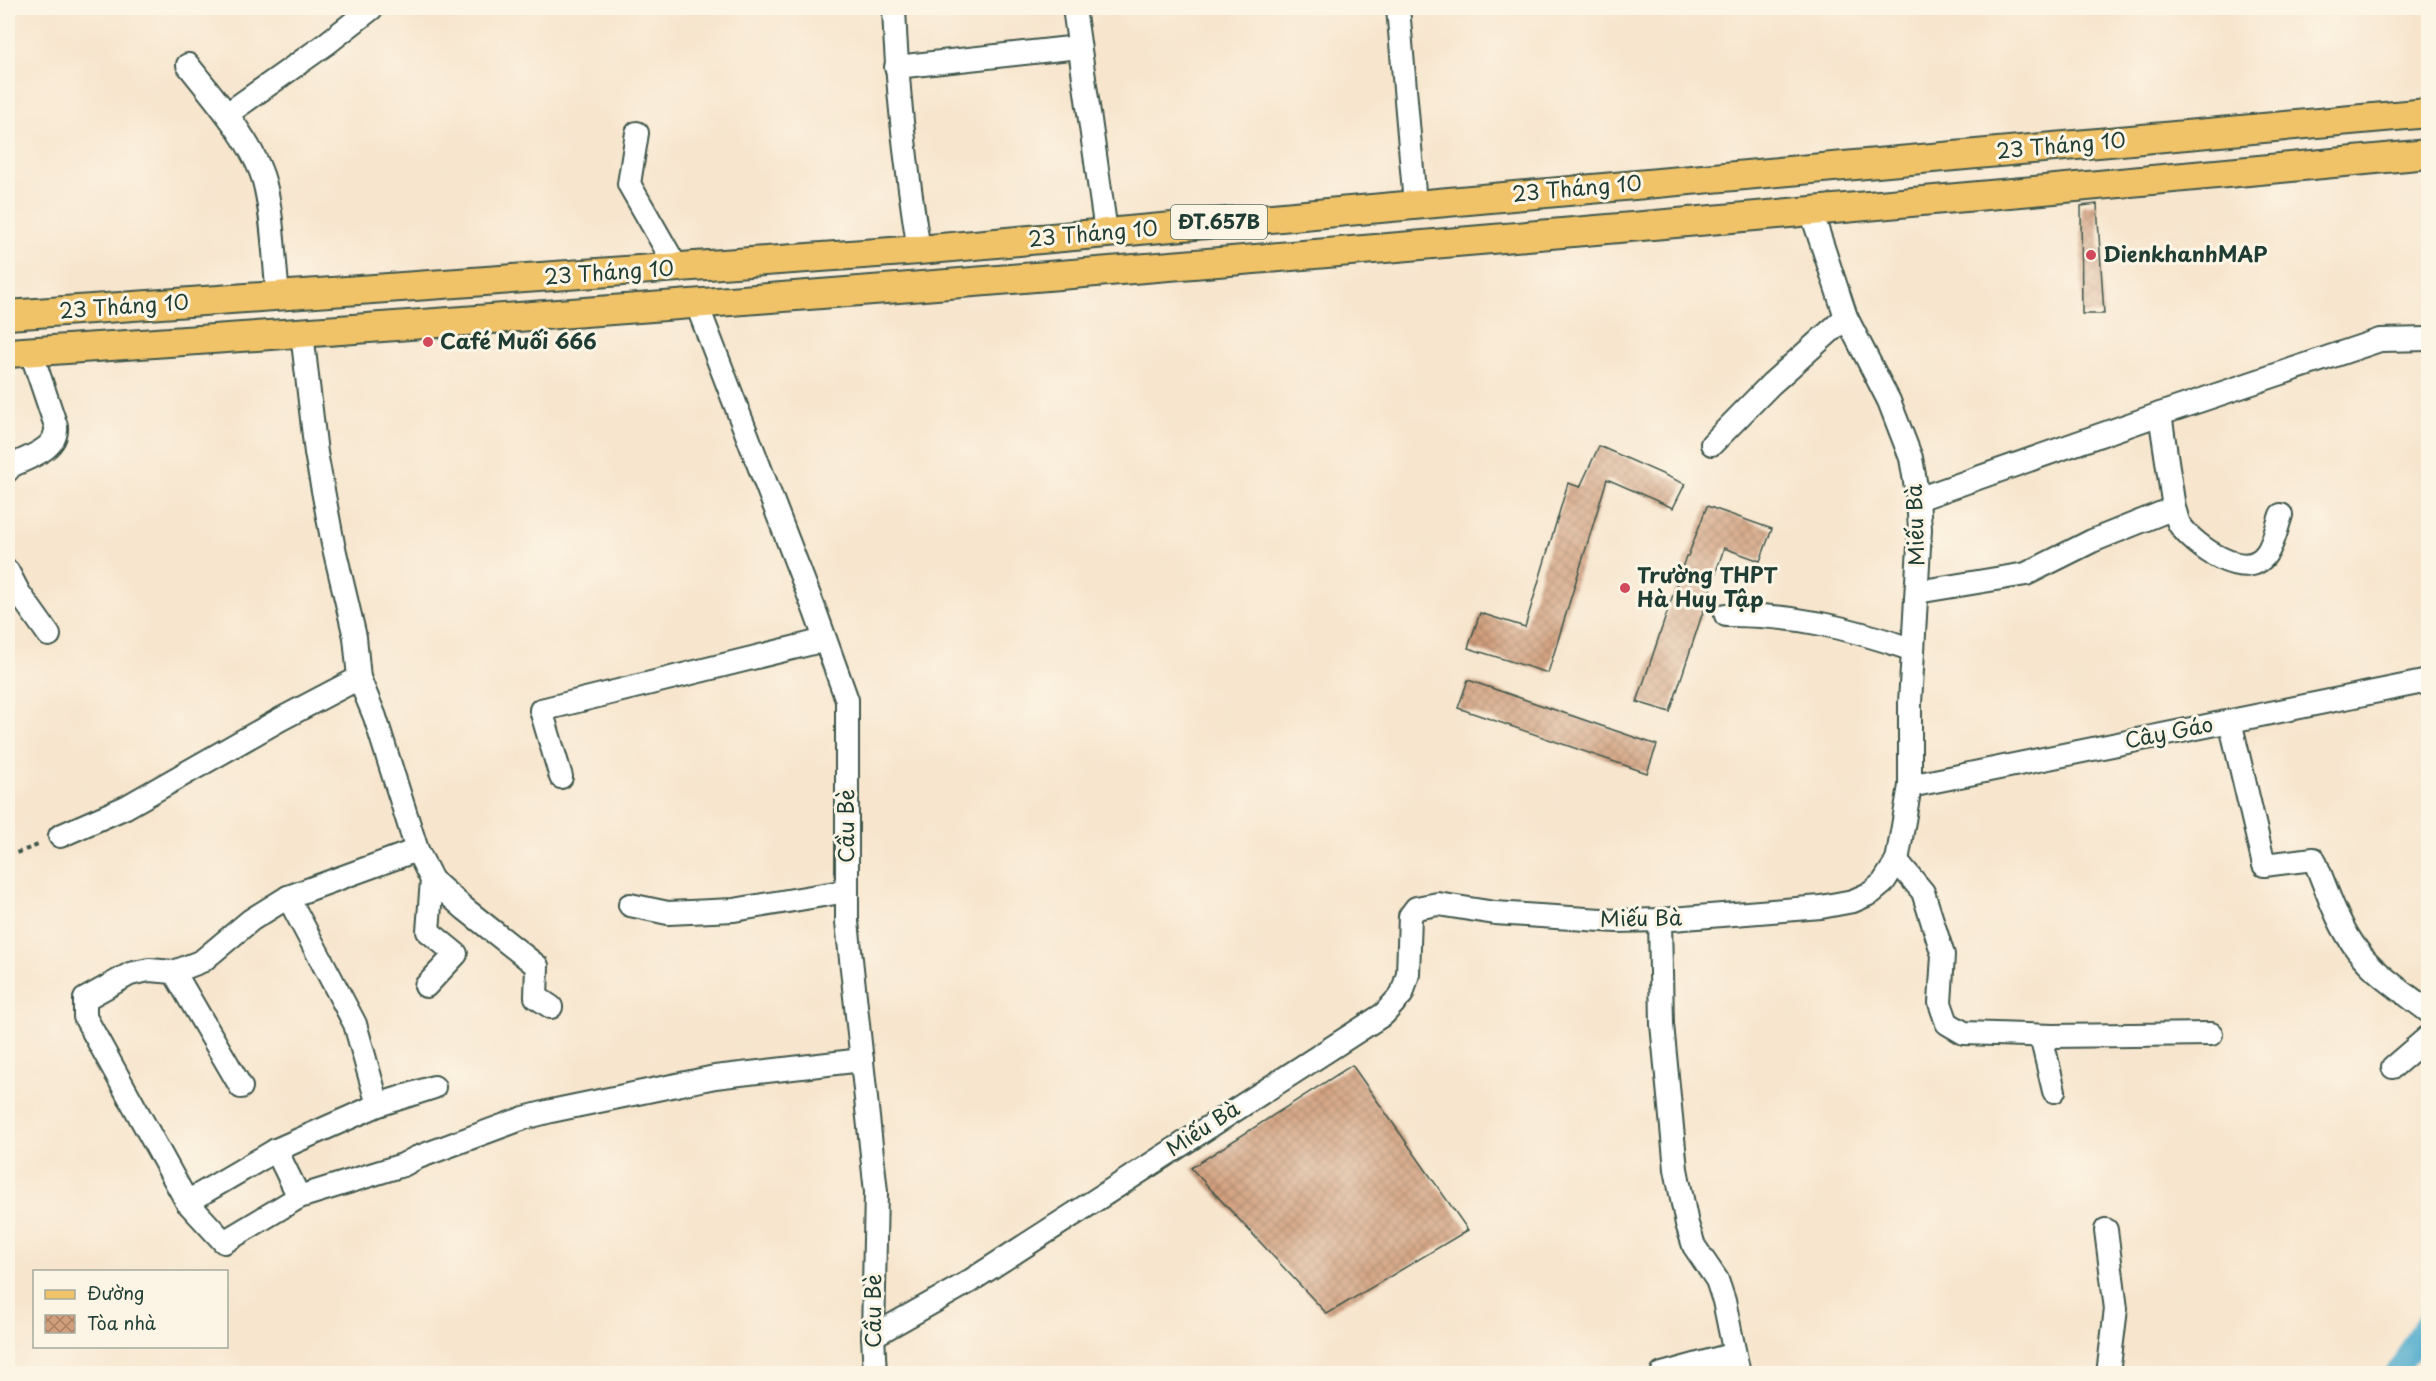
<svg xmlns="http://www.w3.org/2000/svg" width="2436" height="1381" font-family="'Playpen Sans',sans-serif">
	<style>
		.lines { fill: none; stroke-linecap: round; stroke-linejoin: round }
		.canal { stroke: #4daacc; stroke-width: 22 }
		.building { fill: url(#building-cross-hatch) }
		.minor-casing { stroke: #3f564b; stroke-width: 26 }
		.major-casing { stroke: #3f564b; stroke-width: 32 }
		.path { stroke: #3f564b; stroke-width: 4; stroke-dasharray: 4.5 4.5; stroke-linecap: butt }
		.minor { stroke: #fff; stroke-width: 22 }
		.major { stroke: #f1c369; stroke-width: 28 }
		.poi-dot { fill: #d1495b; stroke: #fcf5e5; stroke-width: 2 }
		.labels { text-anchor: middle; stroke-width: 6; stroke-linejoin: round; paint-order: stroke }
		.shield { fill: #fcf5e5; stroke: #617469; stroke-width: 1.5 }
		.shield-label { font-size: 20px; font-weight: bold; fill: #1f3d34 }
		.street-label { font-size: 21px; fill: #1f3d34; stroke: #fcf5e5 }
		.poi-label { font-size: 21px; font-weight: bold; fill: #1f3d34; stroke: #fcf5e5; text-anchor: start }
	</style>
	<defs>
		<pattern id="building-cross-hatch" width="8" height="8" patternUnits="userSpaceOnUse" patternTransform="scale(1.5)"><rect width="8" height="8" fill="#d19e7c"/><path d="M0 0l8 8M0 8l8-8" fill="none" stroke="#a98266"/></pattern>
	</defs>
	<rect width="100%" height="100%" fill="#fcf5e5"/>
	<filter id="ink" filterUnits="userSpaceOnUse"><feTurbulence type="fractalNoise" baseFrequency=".0167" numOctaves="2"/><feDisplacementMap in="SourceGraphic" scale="12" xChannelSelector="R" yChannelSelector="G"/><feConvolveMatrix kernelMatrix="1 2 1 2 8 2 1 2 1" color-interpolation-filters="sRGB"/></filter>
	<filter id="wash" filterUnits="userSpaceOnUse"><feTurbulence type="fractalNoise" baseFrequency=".008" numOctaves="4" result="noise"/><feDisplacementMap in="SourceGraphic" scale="24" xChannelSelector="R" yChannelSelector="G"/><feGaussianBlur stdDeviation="1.35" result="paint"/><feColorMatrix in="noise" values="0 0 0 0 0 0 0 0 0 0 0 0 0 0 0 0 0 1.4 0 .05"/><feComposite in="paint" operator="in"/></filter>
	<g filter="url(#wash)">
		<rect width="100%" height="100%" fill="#f7e5cd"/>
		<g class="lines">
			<polyline class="canal" points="2396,1374 2428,1320"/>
		</g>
		<g id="blocks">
			<g class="building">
				<polygon points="2097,204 2104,314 2082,314 2081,206"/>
				<polygon points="1599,446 1685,484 1673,508 1607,479 1548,673 1468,648 1480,613 1525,627 1568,483 1580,487"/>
				<polygon points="1707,506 1772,529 1760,561 1724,548 1670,712 1637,702 1686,556 1688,556"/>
				<polygon points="1468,680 1657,745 1647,773 1458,708"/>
				<polygon points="1352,1065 1468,1230 1327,1314 1191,1168"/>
			</g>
		</g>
	</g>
	<g filter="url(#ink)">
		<use href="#blocks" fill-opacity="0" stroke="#3f564b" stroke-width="1.5"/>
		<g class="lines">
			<g class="minor-casing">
				<g id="minor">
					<path d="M894 8C897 89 906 169 919 250"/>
					<polyline points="1074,8 1106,232"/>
					<polyline points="1398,8 1415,204"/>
					<path d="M188 65C213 97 253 142 264 181 273 214 274 261 278 296"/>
					<polyline points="896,67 1079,47"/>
					<polyline points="227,114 326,44 372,8"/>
					<polyline points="637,133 629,184 677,268"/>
					<polyline points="697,305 815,611 847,700 847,922 876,1192 873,1336 875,1374"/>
					<polyline points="302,333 316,453 333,544 355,637 359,678 375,717 417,850 432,880 428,931 456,954 426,986"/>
					<polyline points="2160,414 2174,508"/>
					<polyline points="1712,444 1771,384 1846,317"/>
					<path d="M8 470 9 467C28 457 58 450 56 426L31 352"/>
					<polyline points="1918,499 2160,414 2380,340 2428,339"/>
					<polyline points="8,572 19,593 49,635"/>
					<path d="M1917 592 2026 574 2092 541 2174 508C2176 513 2177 521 2180 525 2194 546 2246 583 2266 554 2274 544 2277 526 2281 515"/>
					<path d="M1726 615C1792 614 1851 628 1913 650"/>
					<path d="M2230 721 2264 865 2314 859C2327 890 2337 924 2358 951 2376 975 2405 993 2428 1011"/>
					<polyline points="561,777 541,710 825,640"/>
					<polyline points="1910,786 2428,681"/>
					<polyline points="60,836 126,807 281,719 359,678"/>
					<polyline points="417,850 288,897 251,920 202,961 174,972 149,970 130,974 85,999 85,1017 187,1202 224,1242 299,1197 403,1165 416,1158 524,1118 551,1111 715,1077 862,1060"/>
					<polyline points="1897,861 1923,892 1943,955 1940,1003 1947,1023 1964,1033 2053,1036 2211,1034"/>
					<polyline points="432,880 465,909 537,966 536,997 551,1007"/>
					<polyline points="288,897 355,1024 378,1105"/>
					<polyline points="630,905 668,913 734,910 847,891"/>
					<polyline points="1660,920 1662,1024 1676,1169 1687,1224 1694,1246 1717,1280 1724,1301 1739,1374"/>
					<polyline points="174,972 241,1087"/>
					<polyline points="2041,1036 2054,1091"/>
					<polyline points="2393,1067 2428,1037"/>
					<polyline points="276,1150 299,1197"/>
					<polyline points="187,1202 276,1150 378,1105 434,1087"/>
					<polyline points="2106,1230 2116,1309 2108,1374"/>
					<polyline points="873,1336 967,1283 1384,1014 1402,994 1408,974 1410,916 1416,908 1438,904 1495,913 1617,921 1660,920 1821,907 1853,901 1871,893 1883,883 1897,861 1910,786 1910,703 1920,529 1918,499 1911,458 1889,401 1846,317 1811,211"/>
					<polyline points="1662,1374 1734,1354"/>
				</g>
			</g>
			<g class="major-casing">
				<g id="major">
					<polyline points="8,315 919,250 2428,113"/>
					<path d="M8 353C815 299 1622 231 2428 154"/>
				</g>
			</g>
			<polyline class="path" points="8,856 41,844"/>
			<use href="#minor" class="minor"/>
			<use href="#major" class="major"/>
		</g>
	</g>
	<g class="poi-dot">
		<circle cx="2091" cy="255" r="6"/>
		<circle cx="428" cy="342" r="6"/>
		<circle cx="1625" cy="588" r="6"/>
	</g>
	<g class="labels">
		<rect class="shield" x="1171" y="205" width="96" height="34" rx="4.5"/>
		<g class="shield-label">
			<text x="1219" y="229">ĐT.657B</text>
		</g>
		<g class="street-label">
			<text transform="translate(2061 146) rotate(-5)" y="7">23 Tháng 10</text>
			<text transform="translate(1577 189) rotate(-5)" y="7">23 Tháng 10</text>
			<text transform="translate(1093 234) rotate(-5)" y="7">23 Tháng 10</text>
			<text transform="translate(609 273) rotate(-4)" y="7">23 Tháng 10</text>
			<text transform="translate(124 307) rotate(-4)" y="7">23 Tháng 10</text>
			<text transform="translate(1916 525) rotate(-92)" y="7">Miếu Bà</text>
			<text transform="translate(2169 733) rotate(-11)" y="7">Cây Gáo</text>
			<text transform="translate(847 826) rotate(-90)" y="7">Cầu Bè</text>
			<text transform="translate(1641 919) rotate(-1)" y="7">Miếu Bà</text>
			<text transform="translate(1203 1129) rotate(-33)" y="7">Miếu Bà</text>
			<text transform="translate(874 1311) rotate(-90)" y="7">Cầu Bè</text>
		</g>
		<g class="poi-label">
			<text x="2103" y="262">DienkhanhMAP</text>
			<text x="440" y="349">Café Muối 666</text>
			<text x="1637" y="583">Trường THPT<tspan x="1637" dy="24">Hà Huy Tập</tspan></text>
		</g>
	</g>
	<rect width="2436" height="1381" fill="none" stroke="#fcf5e5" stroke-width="30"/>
	<rect x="33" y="1270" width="195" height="78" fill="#fcf5e5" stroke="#a4ab9e" stroke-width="1.5"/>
	<rect x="45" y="1290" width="30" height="9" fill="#f1c369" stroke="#a4ab9e" stroke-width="1.5"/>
	<text x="87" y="1300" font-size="18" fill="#1f3d34">Đường</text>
	<rect x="45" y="1315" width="30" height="18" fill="url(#building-cross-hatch)" stroke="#a4ab9e" stroke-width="1.5"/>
	<text x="87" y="1330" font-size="18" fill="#1f3d34">Tòa nhà</text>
</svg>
